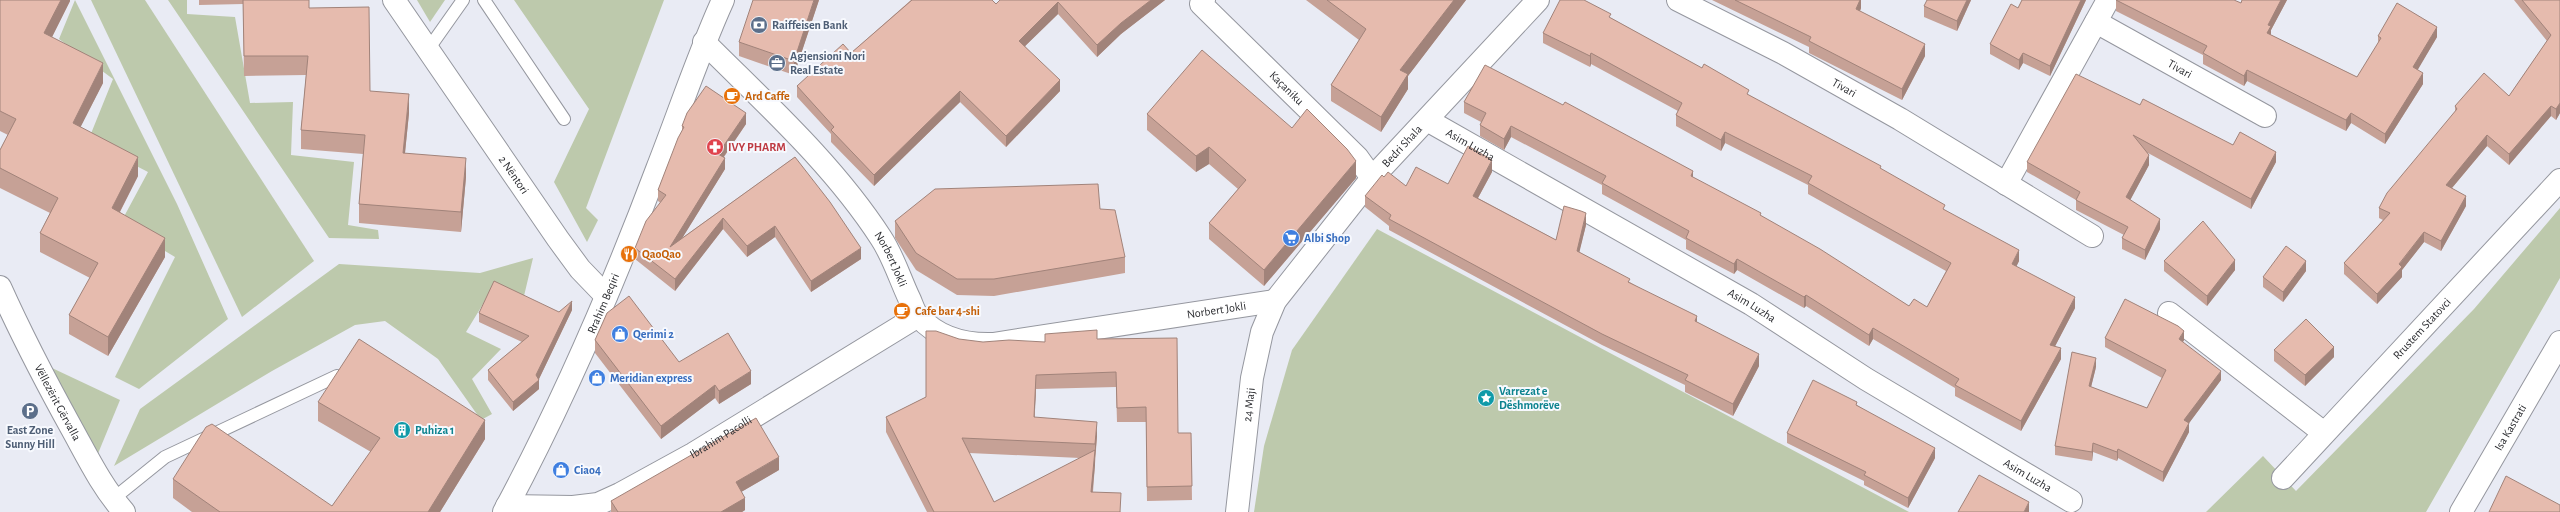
<svg xmlns="http://www.w3.org/2000/svg" width="2560" height="512" font-family="'Alegreya Sans',sans-serif">
	<style>
		.green { fill: #bdc9ac }
		.lines { fill: none; stroke-linecap: round; stroke-linejoin: round }
		.lane-casing { stroke: #95979f; stroke-width: 14 }
		.street-casing { stroke: #95979f; stroke-width: 24 }
		.secondary-casing { stroke: #95979f; stroke-width: 24 }
		.lane { stroke: #fff; stroke-width: 12 }
		.street { stroke: #fff; stroke-width: 22 }
		.secondary { stroke: #fff; stroke-width: 22 }
		.wall { fill: #c6a196; fill-rule: evenodd }
		.shaded-wall { fill: #a1837a }
		.building { fill: #e6bbae; stroke: #a1837a }
		.labels { text-anchor: middle; stroke-width: 4; stroke-linejoin: round; paint-order: stroke }
		.service-label { font-size: 12px; font-weight: bold; fill: #4e5e75; stroke: #f7f9fe; text-anchor: start }
		.street-label { font-size: 12px; fill: #2c2d31; stroke: #f7f9fe }
		.food-label { font-size: 12px; font-weight: bold; fill: #c56008; stroke: #f7f9fe; text-anchor: start }
		.health-label { font-size: 12px; font-weight: bold; fill: #be3a42; stroke: #f7f9fe; text-anchor: start }
		.shop-label { font-size: 12px; font-weight: bold; fill: #366cbe; stroke: #f7f9fe; text-anchor: start }
		.culture-label { font-size: 12px; font-weight: bold; fill: #0d838f; stroke: #f7f9fe; text-anchor: start }
	</style>
	<rect width="100%" height="100%" fill="#e9ebf4"/>
	<g class="green">
		<polygon points="75,0 177,204 228,319 139,389 115,377 175,257 120,224 148,172 88,141 113,79 59,39"/>
		<polygon points="91,0 145,0 314,261 242,317"/>
		<polygon points="168,0 187,0 187,14 235,17 250,103 293,102 291,155 354,162 348,225 378,230 379,239 329,238"/>
		<polygon points="417,0 445,0 430,22"/>
		<polygon points="514,0 664,0 586,208 598,220 587,242 554,182 589,109"/>
		<polygon points="2560,208 2560,278 2426,512 2206,512 2263,456 2296,491 2474,309"/>
		<polygon points="1377,229 1909,512 1254,512 1264,446 1292,350"/>
		<polygon points="533,258 524,296 494,286 466,332 501,349 472,379 492,414 481,420 438,359 385,321 355,325 272,371 114,466 140,409 339,264 480,273"/>
		<polygon points="52,368 120,400 97,456"/>
	</g>
	<g class="lines">
		<g class="lane-casing">
			<g id="lane">
				<polyline points="484,0 564,119"/>
				<polyline points="427,51 463,0"/>
				<polyline points="113,499 165,457 337,376"/>
			</g>
		</g>
		<g class="street-casing">
			<g id="street">
				<path id="s1" d="M394 0 558 239 580 269 606 296"/>
				<path id="s2" d="M1204 0 1201 4 1357 157 1372 178"/>
				<path id="s3" d="M1678 0 1783 53 1900 119 2092 236"/>
				<path id="s4" d="M2096 22 2265 116"/>
				<path id="s5" d="M704 42C766 104 833 164 881 238 893 256 900 279 909 298 912 304 914 313 919 317 939 339 965 345 993 344L1275 301"/>
				<path id="s6" d="M1427 120 1751 304 1866 379 2071 501"/>
				<polyline points="2006,184 2108,0"/>
				<path id="s7" d="M0 287C22 336 46 382 72 429 88 458 102 487 124 512"/>
				<polyline points="2169,313 2324,433"/>
				<path id="s8" d="M2283 478 2560 180"/>
				<path id="s9" d="M507 506 573 507 598 504 620 494 693 454 918 316"/>
				<path id="s10" d="M1237 512 1252 378 1262 332 1275 301 1372 178 1538 0"/>
			</g>
		</g>
		<g class="secondary-casing">
			<g id="secondary">
				<path id="s11" d="M504 512C563 402 613 286 657 169 679 113 698 55 723 0"/>
				<path id="s12" d="M2461 512 2560 342"/>
			</g>
		</g>
		<use href="#lane" class="lane"/>
		<use href="#street" class="street"/>
		<use href="#secondary" class="secondary"/>
	</g>
	<g class="wall">
		<polygon points="0,0 70,0 70,1 52,37 103,83 80,127 138,176 120,212 165,257 108,356 69,334 69,315 90,278 40,252 40,233 50,213 0,188 0,150 8,135 0,131"/>
		<polygon points="199,0 309,0 309,8 370,91 409,113 405,153 466,177 461,232 359,223 359,204 363,154 301,149 301,130 306,75 244,76 243,4 199,5"/>
		<polygon points="819,0 794,75 739,56 739,42"/>
		<polygon points="911,0 992,0 996,4 1000,0 1165,0 1121,34 1097,57 1058,14 1025,46 1060,91 1006,147 960,102 874,186 831,142 831,134 797,97 797,86 851,53"/>
		<polygon points="1306,0 1466,0 1408,76 1408,89 1381,132 1331,101 1331,85 1359,40"/>
		<polygon points="1712,0 1861,0 1861,8 1860,11 1925,56 1902,100 1809,53 1809,47"/>
		<polygon points="1971,0 1957,31 1924,17 1924,6"/>
		<polygon points="2022,0 2086,0 2050,76 2023,63 2019,70 1990,54 1990,44 2018,8"/>
		<polygon points="2116,0 2241,3 2242,0 2287,0 2271,30 2271,35 2357,77 2378,44 2378,36 2437,37 2417,70 2423,84 2385,144 2351,123 2346,131 2247,81 2244,86 2203,64 2203,55 2116,11"/>
		<polygon points="2514,0 2560,0 2560,113 2556,120 2551,116 2509,165 2487,146 2452,188 2466,206 2441,251 2424,242 2402,270 2402,277 2377,304 2344,274 2344,263 2383,220 2379,218 2379,208 2455,112 2455,106 2509,96 2547,41"/>
		<polygon points="1611,18 1881,169 1945,210 2019,261 2016,267 2075,308 2055,346 2061,359 2021,431 1955,396 1955,388 1873,339 1869,346 1806,306 1804,308 1737,270 1734,274 1686,249 1686,240 1602,194 1602,185 1511,137 1504,150 1480,136 1480,125 1481,122 1464,113 1464,102 1693,178 1761,216 1909,306 1927,307 1946,271 1808,194 1808,185 1725,143 1721,151 1676,126 1676,115 1678,111 1591,64 1590,67 1543,43 1543,33"/>
		<polygon points="2140,105 2233,145 2276,162 2251,209 2148,153 2149,165 2130,200 2160,229 2145,260 2122,249 2122,238 2124,235 2076,210 2076,200 2027,172 2027,162"/>
		<polygon points="1147,114 1292,128 1356,178 1264,286 1209,239 1209,223 1238,189 1209,164 1196,172 1147,130"/>
		<polygon points="746,124 724,157 725,169 682,238 795,157 861,259 811,292 775,237 747,257 723,229 675,291 635,259 635,248 661,203 658,201 658,190 682,131 682,126"/>
		<polygon points="1492,172 1478,198 1556,240 1586,225 1579,252 1697,322 1759,366 1733,416 1685,392 1685,385 1602,345 1389,230 1389,226 1365,207 1365,196 1384,177 1406,186 1448,184"/>
		<polygon points="895,221 1125,257 1125,273 994,296 957,295 916,270 895,238"/>
		<polygon points="2164,261 2235,270 2207,306 2164,271"/>
		<polygon points="2306,271 2283,302 2263,287 2263,277"/>
		<polygon points="572,310 539,379 539,389 513,411 488,380 488,370 522,342 479,322 479,313 559,312"/>
		<polygon points="2105,338 2184,340 2183,342 2221,380 2189,423 2189,432 2163,482 2118,458 2117,461 2093,452 2092,461 2055,455 2055,446 2096,367 2091,387 2147,408 2162,378 2105,347"/>
		<path d="M1097 339 1178 433H1191L1192 500 1147 501 1146 422H1117L1116 387 1036 389 1034 418 1097 436 1093 492 1121 512H927L886 432V417L926 397 983 342H1045ZM969 453 1080 458 994 502Z"/>
		<polygon points="595,340 679,362 751,384 719,404 715,398 661,439 595,353"/>
		<polygon points="2274,350 2334,357 2305,386 2274,361"/>
		<polygon points="318,402 485,439 440,512 192,512 173,498 173,479 332,506 371,452 318,421"/>
		<polygon points="1857,405 1935,458 1908,508 1864,485 1864,481 1787,443 1787,433"/>
		<polygon points="779,470 741,492 745,510 742,512 611,512 611,501"/>
	</g>
	<g class="shaded-wall">
		<polygon points="61,0 70,0 70,1 44,53 44,33"/>
		<polygon points="814,0 819,0 794,75 794,61"/>
		<polygon points="1151,0 1165,0 1121,34 1097,57 1097,45 1121,23"/>
		<polygon points="1454,0 1466,0 1408,76 1408,89 1381,132 1381,117 1400,70"/>
		<polygon points="1860,0 1861,0 1861,8 1856,21 1856,9"/>
		<polygon points="1967,0 1971,0 1957,31 1957,21"/>
		<polygon points="2081,0 2086,0 2050,76 2050,66"/>
		<polygon points="2281,0 2287,0 2271,30 2271,37 2267,33 2268,25"/>
		<polygon points="1058,2 1058,14 1019,52 1019,41"/>
		<polygon points="2437,27 2437,37 2413,78 2413,67"/>
		<polygon points="1925,44 1925,56 1902,100 1902,89"/>
		<polygon points="1591,53 1591,64 1590,67 1590,56"/>
		<polygon points="2023,53 2023,63 2019,70 2019,60"/>
		<polygon points="103,63 103,83 73,142 73,123"/>
		<polygon points="2247,70 2247,81 2244,86 2244,76"/>
		<polygon points="2423,73 2423,84 2385,144 2385,134"/>
		<polygon points="1060,80 1060,91 1006,147 1006,136"/>
		<polygon points="960,91 960,102 874,186 874,175"/>
		<polygon points="409,94 409,113 403,172 403,153"/>
		<polygon points="2560,103 2560,113 2556,120 2556,109"/>
		<polygon points="2551,106 2551,116 2509,165 2509,154"/>
		<polygon points="746,113 746,124 718,165 718,154"/>
		<polygon points="2351,113 2351,123 2346,131 2346,120"/>
		<polygon points="1511,126 1511,137 1504,150 1504,139"/>
		<polygon points="1725,132 1725,143 1721,151 1721,140"/>
		<polygon points="2487,135 2487,146 2446,195 2446,185"/>
		<polygon points="1209,147 1209,164 1196,172 1196,156"/>
		<polygon points="2276,152 2276,162 2251,209 2251,199"/>
		<polygon points="2149,155 2149,165 2126,208 2126,197"/>
		<polygon points="138,157 138,176 112,227 112,208"/>
		<polygon points="466,158 466,177 461,232 461,212"/>
		<polygon points="725,158 725,169 670,258 670,247"/>
		<polygon points="1492,160 1492,172 1473,207 1473,196"/>
		<polygon points="1356,161 1356,178 1264,286 1264,270"/>
		<polygon points="1693,171 1693,182 1691,176"/>
		<polygon points="2466,196 2466,206 2441,251 2441,241"/>
		<polygon points="1586,213 1586,225 1577,262 1577,251"/>
		<polygon points="723,218 723,229 675,291 675,279"/>
		<polygon points="2160,219 2160,229 2145,260 2145,250"/>
		<polygon points="775,226 775,237 747,257 747,246"/>
		<polygon points="2424,232 2424,242 2402,270 2402,277 2377,304 2377,294"/>
		<polygon points="165,238 165,257 108,356 108,337"/>
		<polygon points="861,248 861,259 811,292 811,281"/>
		<polygon points="2019,250 2019,261 2012,275 2012,264"/>
		<polygon points="1737,259 1737,270 1734,274 1734,264"/>
		<polygon points="2235,260 2235,270 2207,306 2207,296"/>
		<polygon points="2306,261 2306,271 2283,302 2283,292"/>
		<polygon points="1806,295 1806,306 1804,308 1804,297"/>
		<polygon points="2075,297 2075,308 2050,356 2050,345"/>
		<polygon points="572,301 572,310 538,381 539,380 539,389 513,411 513,402 536,375"/>
		<polygon points="1697,316 1697,327 1695,321"/>
		<polygon points="1873,328 1873,339 1869,346 1869,335"/>
		<polygon points="2184,331 2184,340 2179,348 2179,339"/>
		<polygon points="2334,347 2334,357 2305,386 2305,375"/>
		<polygon points="2061,348 2061,359 2021,431 2021,421"/>
		<polygon points="1759,354 1759,366 1733,416 1733,404"/>
		<polygon points="2096,358 2096,367 2089,395 2089,386"/>
		<polygon points="751,371 751,384 719,404 719,391"/>
		<polygon points="2221,371 2221,380 2184,430 2184,420"/>
		<polygon points="1036,375 1036,389 1034,432 1034,417"/>
		<polygon points="715,385 715,398 661,439 661,426"/>
		<polygon points="485,420 485,439 440,512 428,512"/>
		<polygon points="1097,422 1097,436 1095,458 1095,444"/>
		<polygon points="2189,423 2189,432 2163,482 2163,472"/>
		<polygon points="2093,443 2093,452 2092,461 2092,452"/>
		<polygon points="1935,448 1935,458 1908,508 1908,498"/>
		<polygon points="2118,449 2118,458 2117,461 2117,452"/>
		<polygon points="1095,450 1095,465 1091,506 1091,492"/>
		<polygon points="779,457 779,470 736,495 736,482"/>
		<polygon points="745,498 745,510 742,512 721,512"/>
		<polygon points="2029,502 2029,512 2024,512"/>
	</g>
	<g class="building">
		<polygon points="0,0 61,0 44,33 103,63 73,123 138,157 112,208 165,238 108,337 69,315 98,263 40,233 58,198 0,168 0,150 16,119 0,111"/>
		<polygon points="243,0 309,0 309,8 369,7 370,91 409,94 403,153 466,158 461,212 359,204 365,135 301,130 308,56 244,56"/>
		<polygon points="753,0 814,0 794,61 739,42"/>
		<polygon points="912,0 992,0 996,4 1000,0 1151,0 1121,23 1097,45 1058,2 1019,41 1060,80 1006,136 960,91 874,175 831,130 834,127 797,86 843,44 851,53"/>
		<polygon points="1327,0 1454,0 1400,70 1408,74 1381,117 1331,85 1366,29"/>
		<polygon points="1560,0 1584,0 1611,14 1609,17 1702,68 1704,64 1749,90 1747,94 1881,166 1880,168 1945,205 1943,209 2019,250 2012,264 2075,297 2050,345 2061,348 2021,421 1955,385 1959,379 1873,328 1869,335 1806,295 1804,297 1737,259 1734,264 1686,238 1689,231 1602,183 1606,176 1511,126 1504,139 1480,125 1486,113 1464,102 1485,65 1563,105 1565,102 1693,171 1691,176 1761,213 1760,215 1820,249 1909,306 1914,299 1927,307 1951,263 1808,183 1812,176 1725,132 1721,140 1676,115 1682,103 1591,53 1590,56 1543,33"/>
		<polygon points="1735,0 1860,0 1856,9 1925,44 1902,89 1809,41 1811,37"/>
		<polygon points="1927,0 1967,0 1957,21 1924,6"/>
		<polygon points="2022,0 2081,0 2050,66 2023,53 2019,60 1990,44 2011,4 2018,8"/>
		<polygon points="2116,0 2234,0 2241,3 2242,0 2281,0 2268,25 2271,26 2267,33 2357,77 2381,38 2378,36 2397,3 2437,27 2413,67 2423,73 2385,134 2351,113 2346,120 2247,70 2244,76 2203,53 2207,46"/>
		<polygon points="2522,0 2560,0 2560,103 2556,109 2551,106 2509,154 2487,135 2446,185 2466,196 2441,241 2424,232 2399,264 2402,267 2377,294 2344,263 2390,213 2379,208 2387,193 2457,109 2455,106 2484,73 2509,96 2551,35"/>
		<polygon points="1202,50 1292,128 1307,109 1347,149 1356,161 1264,270 1209,223 1246,180 1209,147 1196,156 1147,114"/>
		<polygon points="2076,74 2140,105 2143,99 2233,145 2240,132 2276,152 2251,199 2133,135 2149,155 2126,197 2160,219 2145,250 2122,238 2128,227 2076,200 2080,192 2027,162"/>
		<polygon points="706,86 746,113 718,154 725,158 670,247 795,157 830,202 861,248 811,281 775,226 747,246 723,218 675,279 635,248 646,221 666,195 658,190 678,138 684,127 682,126 687,113"/>
		<polygon points="1468,146 1492,160 1473,196 1556,240 1564,206 1581,211 1586,213 1577,251 1630,279 1628,282 1697,316 1695,321 1759,354 1733,404 1685,380 1688,375 1602,334 1389,219 1391,215 1365,196 1382,175 1384,177 1388,172 1406,186 1416,167 1448,184"/>
		<polygon points="1098,184 1100,209 1115,210 1125,257 994,279 957,279 916,253 895,221 935,189"/>
		<polygon points="2203,221 2235,260 2207,296 2164,261"/>
		<polygon points="2286,246 2306,261 2283,292 2263,277"/>
		<polygon points="494,281 559,312 572,301 536,375 539,380 513,402 488,370 529,336 479,313"/>
		<polygon points="629,296 679,362 728,333 751,371 719,391 715,385 661,426 595,340 607,313"/>
		<polygon points="2125,299 2178,326 2184,331 2179,339 2221,371 2184,420 2189,423 2163,472 2118,449 2117,452 2093,443 2092,452 2055,446 2072,352 2096,358 2089,386 2147,408 2166,370 2105,338"/>
		<polygon points="2306,319 2334,347 2305,375 2274,350"/>
		<polygon points="1097,330 1097,339 1177,338 1178,433 1191,433 1192,486 1147,487 1146,407 1117,408 1116,372 1036,375 1034,417 1097,422 1095,444 962,438 994,502 1095,450 1091,492 1121,493 1120,512 934,512 886,417 926,397 926,331 936,331 959,339 983,342 1009,340 1045,342 1045,334"/>
		<polygon points="359,339 485,420 428,512 220,512 173,479 206,427 212,424 332,506 380,438 318,402"/>
		<polygon points="1813,380 1857,402 1856,405 1935,448 1908,498 1864,475 1866,472 1787,433"/>
		<polygon points="756,418 779,457 736,482 745,498 721,512 618,512 611,501"/>
		<polygon points="1979,475 2029,502 2024,512 1958,512"/>
		<polygon points="2506,476 2560,505 2560,512 2489,512"/>
	</g>
	<defs>
		<g id="bank-disc" transform="scale(0.9)"><circle r="9.5" fill="#5c6f8a" stroke="#f7f9fe"/><path d="M-6-4H6V4H-6ZM0-2.3a2.3 2.3 0 1 0 0 4.6a2.3 2.3 0 1 0 0-4.6Z" fill="#fff"/></g>
		<g id="office-disc" transform="scale(0.9)"><circle r="9.5" fill="#5c6f8a" stroke="#f7f9fe"/><path d="M-6-3h4V-5.5h4V-3h4V5H-6ZM-1-4.5V-3h2v-1.5ZM-6 0V1H6V0Z" fill="#fff"/></g>
		<g id="cafe-disc" transform="scale(0.9)"><circle r="9.5" fill="#e8710a" stroke="#f7f9fe"/><path d="M-5.5-4.5H6V0H3Q3 3.5 0 3.5H-2.5Q-5.5 3.5-5.5 0ZM3-3.2v2h1.7v-2ZM-6 4.5H4V6H-6Z" fill="#fff"/></g>
		<g id="pharmacy-disc" transform="scale(0.9)"><circle r="9.5" fill="#e0444e" stroke="#f7f9fe"/><path d="M-2-6h4v4h4v4h-4v4h-4v-4h-4v-4h4Z" fill="#fff"/></g>
		<g id="supermarket-disc" transform="scale(0.9)"><circle r="9.5" fill="#3f7fe0" stroke="#f7f9fe"/><path d="M-6-5.5h2.5l.6 2H6L4.5 2H-2.5L-4.4-4H-6ZM-1.5 3.2a1.3 1.3 0 1 0 .1 0ZM3 3.2a1.3 1.3 0 1 0 .1 0Z" fill="#fff"/></g>
		<g id="restaurant-disc" transform="scale(0.9)"><circle r="9.5" fill="#e8710a" stroke="#f7f9fe"/><path d="M-5-6h1v4h1v-4h1v4h1v-4h1v5L-1.5 .5V6h-2V.5L-5-1ZM5-6V6H3V1.5H1.5Q1.5-4 5-6Z" fill="#fff"/></g>
		<g id="shop-disc" transform="scale(0.9)"><circle r="9.5" fill="#3f7fe0" stroke="#f7f9fe"/><path d="M-5-2.5h2.3a2.7 3.5 0 0 1 5.4 0H5L5.5 6h-11ZM-1.5-2.5h3a1.5 2.3 0 0 0-3 0Z" fill="#fff"/></g>
		<g id="sight-disc" transform="scale(0.9)"><circle r="9.5" fill="#0f9aa8" stroke="#f7f9fe"/><path d="M0-6L1.8-2.2L6-1.7L2.9 1.2L3.7 5.4L0 3.3L-3.7 5.4L-2.9 1.2L-6-1.7L-1.8-2.2Z" fill="#fff"/></g>
		<g id="parking-disc" transform="scale(0.9)"><circle r="9.5" fill="#5c6f8a" stroke="#f7f9fe"/><path d="M-3.5-5.5H1a3.5 3.5 0 0 1 0 7H-1V5.5H-3.5ZM-1-3.4V-.6H.8a1.4 1.4 0 0 0 0-2.8Z" fill="#fff"/></g>
		<g id="building-disc" transform="scale(0.9)"><circle r="9.5" fill="#0f9aa8" stroke="#f7f9fe"/><path d="M-4-6H4V6H1V3H-1V6H-4ZM-2.5-4.3h1.7v1.8h-1.7ZM.8-4.3h1.7v1.8H.8ZM-2.5-1h1.7V.8h-1.7ZM.8-1h1.7V.8H.8Z" fill="#fff"/></g>
	</defs>
	<g fill-rule="evenodd">
		<use href="#bank-disc" x="759" y="25"/>
		<use href="#office-disc" x="777" y="63"/>
		<use href="#cafe-disc" x="732" y="96"/>
		<use href="#pharmacy-disc" x="715" y="147"/>
		<use href="#supermarket-disc" x="1291" y="238"/>
		<use href="#restaurant-disc" x="629" y="254"/>
		<use href="#cafe-disc" x="902" y="311"/>
		<use href="#shop-disc" x="620" y="334"/>
		<use href="#shop-disc" x="597" y="378"/>
		<use href="#sight-disc" x="1486" y="398"/>
		<use href="#parking-disc" x="30" y="411"/>
		<use href="#building-disc" x="402" y="430"/>
		<use href="#shop-disc" x="561" y="470"/>
	</g>
	<g class="labels">
		<g class="service-label">
			<text x="772" y="29">Raiffeisen Bank</text>
			<text x="790" y="60">Agjensioni Nori<tspan x="790" dy="14">Real Estate</tspan></text>
			<text x="30" y="434" text-anchor="middle">East Zone<tspan x="30" dy="14">Sunny Hill</tspan></text>
		</g>
		<g class="street-label">
			<text dy="4" stroke="none"><textPath href="#s4" startOffset="96">Tivari</textPath></text>
			<text dy="4" stroke="none"><textPath href="#s2" startOffset="125">Kaçaniku</textPath></text>
			<text dy="4" stroke="none"><textPath href="#s3" startOffset="188">Tivari</textPath></text>
			<text dy="4" stroke="none"><textPath href="#s6" startOffset="50">Asim Luzha</textPath></text>
			<text dy="4" stroke="none"><textPath href="#s10" startOffset="416">Bedri Shala</textPath></text>
			<text dy="4" stroke="none"><textPath href="#s1" startOffset="212">2 Nëntori</textPath></text>
			<text dy="4" stroke="none"><textPath href="#s5" startOffset="288">Norbert Jokli</textPath></text>
			<text dy="4" stroke="none"><textPath href="#s11" startOffset="231">Rrahim Beqiri</textPath></text>
			<text dy="4" stroke="none"><textPath href="#s6" startOffset="374">Asim Luzha</textPath></text>
			<text dy="4" stroke="none"><textPath href="#s5" startOffset="660">Norbert Jokli</textPath></text>
			<text dy="4" stroke="none"><textPath href="#s8" startOffset="204">Rrustem Statovci</textPath></text>
			<text dy="4" stroke="none"><textPath href="#s7" startOffset="129">Vëllezërit Gërvalla</textPath></text>
			<text dy="4" stroke="none"><textPath href="#s10" startOffset="108">24 Maji</textPath></text>
			<text dy="4" stroke="none"><textPath href="#s12" startOffset="98">Isa Kastrati</textPath></text>
			<text dy="4" stroke="none"><textPath href="#s9" startOffset="231">Ibrahim Pacolli</textPath></text>
			<text dy="4" stroke="none"><textPath href="#s6" startOffset="698">Asim Luzha</textPath></text>
		</g>
		<g class="food-label">
			<text x="745" y="100">Ard Caffe</text>
			<text x="642" y="258">QaoQao</text>
			<text x="915" y="315">Cafe bar 4-shi</text>
		</g>
		<g class="health-label">
			<text x="728" y="151">IVY PHARM</text>
		</g>
		<g class="shop-label">
			<text x="1304" y="242">Albi Shop</text>
			<text x="633" y="338">Qerimi 2</text>
			<text x="610" y="382">Meridian express</text>
			<text x="574" y="474">Ciao4</text>
		</g>
		<g class="culture-label">
			<text x="1499" y="395">Varrezat e<tspan x="1499" dy="14">Dëshmorëve</tspan></text>
			<text x="415" y="434">Puhiza 1</text>
		</g>
	</g>
</svg>
